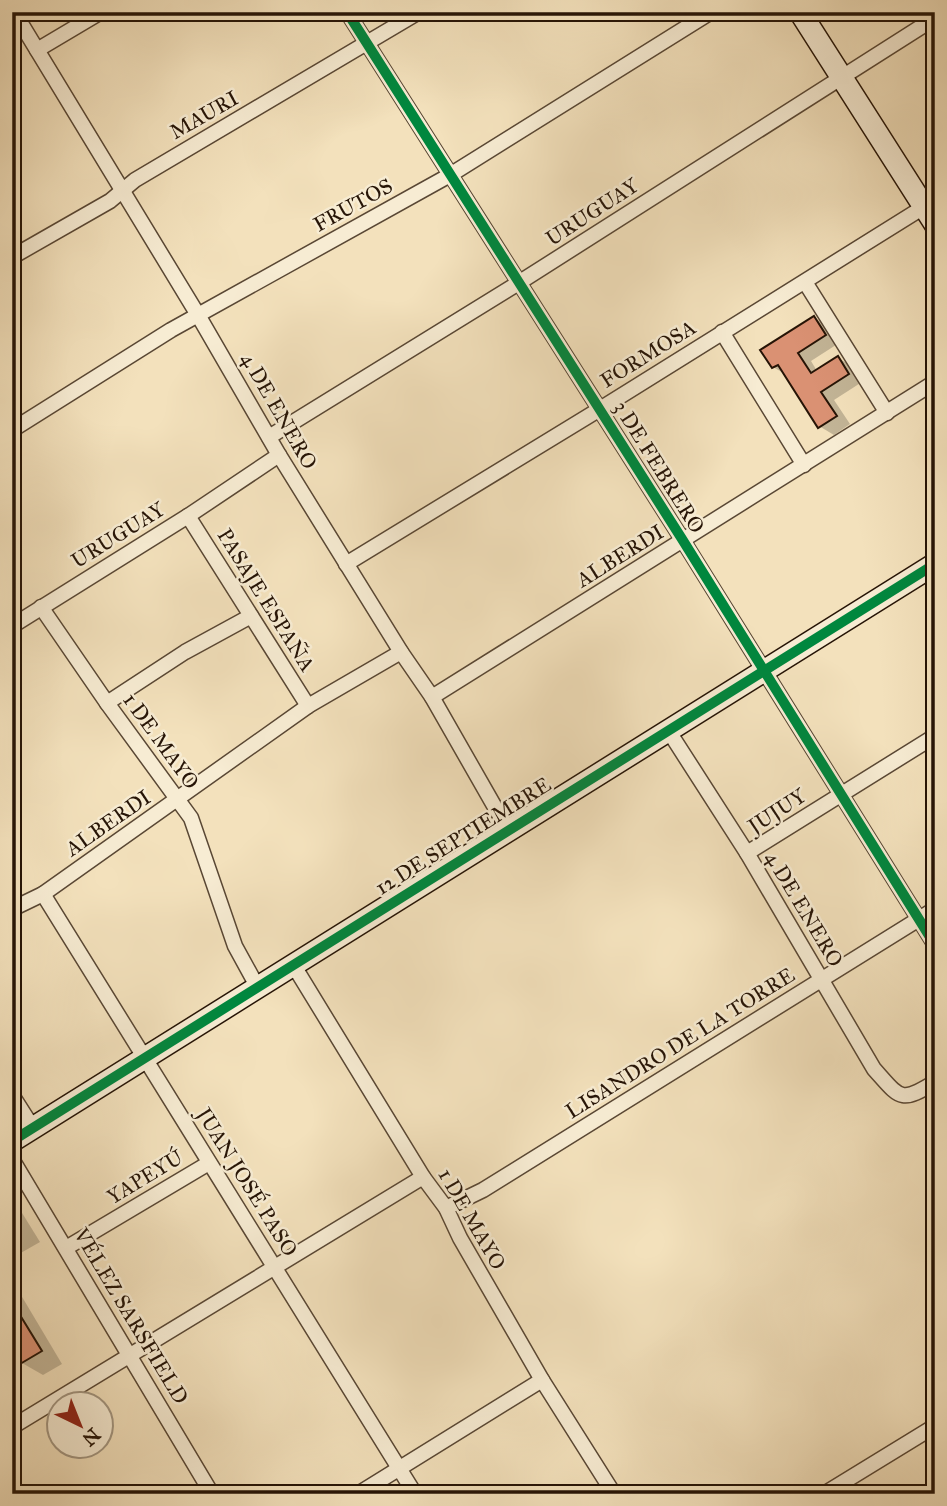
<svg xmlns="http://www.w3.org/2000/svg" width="947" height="1506" font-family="'IM FELL Great Primer',serif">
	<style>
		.shadow { fill: #0003 }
		.building { fill: #da9173; stroke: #261406; stroke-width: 2 }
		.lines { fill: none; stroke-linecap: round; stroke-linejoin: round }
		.street-casing { stroke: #594734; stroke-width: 17 }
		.secondary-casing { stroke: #261406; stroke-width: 24 }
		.street { stroke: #f7ecd3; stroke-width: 14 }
		.secondary { stroke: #f7ecd3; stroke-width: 21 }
		.cycleway-casing { stroke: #f7ecd3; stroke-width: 15 }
		.cycleway { stroke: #00873e; stroke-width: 10 }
		.labels { text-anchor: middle; stroke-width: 5; stroke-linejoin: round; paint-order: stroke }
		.street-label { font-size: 21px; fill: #261406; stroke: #f7ecd3 }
	</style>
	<rect width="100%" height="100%" fill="#f3e1bc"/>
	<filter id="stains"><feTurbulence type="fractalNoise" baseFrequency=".00286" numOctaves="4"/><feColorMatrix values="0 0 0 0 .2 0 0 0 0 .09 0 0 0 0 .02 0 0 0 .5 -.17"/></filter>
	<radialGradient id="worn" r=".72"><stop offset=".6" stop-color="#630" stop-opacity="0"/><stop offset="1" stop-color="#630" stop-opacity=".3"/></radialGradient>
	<g class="shadow">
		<polygon points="814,318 829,326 839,343 811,361 817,371 838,358 852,366 862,382 834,400 850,424 834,435 819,426 787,375 773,367"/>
		<polygon points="12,1204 19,1208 40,1242 12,1258"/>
		<polygon points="12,1280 62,1364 43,1375 22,1363 12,1347"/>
	</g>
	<g class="building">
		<polygon points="814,316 826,335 798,353 811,373 838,356 849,374 821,392 837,416 818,428 778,365 772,368 760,350"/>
		<polygon points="12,1302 42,1351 20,1364 12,1351"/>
	</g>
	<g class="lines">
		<g class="street-casing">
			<g id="street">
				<polyline points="14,12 198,315 279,455 401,652 432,697 508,830"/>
				<polyline points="347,12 682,539 935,945"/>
				<polyline points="37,50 101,12"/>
				<polyline points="12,257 110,201 135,180 419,12"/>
				<polyline points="805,282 887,413"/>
				<polyline points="722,332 804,465"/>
				<polyline points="12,430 171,330 450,175 711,12"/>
				<polyline points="269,437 520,282 935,18"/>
				<polyline points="188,516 308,706"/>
				<polyline points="346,564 600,409 935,200"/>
				<polyline points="41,607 107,703 191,818 235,946 258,988"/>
				<polyline points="12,626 188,516 279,455"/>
				<polyline points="432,697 935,382"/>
				<polyline points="107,703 185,652 251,616"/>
				<path d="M668 730 747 853 874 1069C900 1098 900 1104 935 1082"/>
				<polyline points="747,853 935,736"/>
				<polyline points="43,894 415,1494"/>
				<polyline points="12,909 43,894 308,706 401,652"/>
				<polyline points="294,966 423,1177 446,1208 460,1238 542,1380 614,1494"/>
				<polyline points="12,1095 33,1128"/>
				<polyline points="12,1159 212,1494"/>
				<polyline points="446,1208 483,1190 935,909"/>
				<polyline points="66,1248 209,1163"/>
				<polyline points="12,1427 423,1177"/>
				<polyline points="358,1494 542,1380"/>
				<polyline points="824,1494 935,1426"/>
			</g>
		</g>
		<g class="secondary-casing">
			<g id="secondary">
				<polyline points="800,12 935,224"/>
				<polyline points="12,1141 935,564"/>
			</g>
		</g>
		<use href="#street" class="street"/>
		<use href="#secondary" class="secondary"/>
		<g class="cycleway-casing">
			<g id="cycleway">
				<polyline points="347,12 682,539 935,945"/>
				<polyline points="12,1141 935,564"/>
			</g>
		</g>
		<use href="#cycleway" class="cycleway"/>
	</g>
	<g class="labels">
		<g class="street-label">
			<text transform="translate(204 115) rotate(-30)" y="7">MAURI</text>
			<text transform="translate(353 205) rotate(-29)" y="7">FRUTOS</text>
			<text transform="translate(592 212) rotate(-33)" y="7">URUGUAY</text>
			<text transform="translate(648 354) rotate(-32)" y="7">FORMOSA</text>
			<text transform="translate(279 411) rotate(60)" y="7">4 DE ENERO</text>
			<text transform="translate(659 467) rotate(58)" y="7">3 DE FEBRERO</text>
			<text transform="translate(118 535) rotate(-32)" y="7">URUGUAY</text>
			<text transform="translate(620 556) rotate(-32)" y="7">ALBERDI</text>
			<text transform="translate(266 600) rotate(58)" y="7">PASAJE ESPAÑA</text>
			<text transform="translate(161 741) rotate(54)" y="7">1 DE MAYO</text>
			<text transform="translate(777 811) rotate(-33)" y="7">JUJUY</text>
			<text transform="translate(108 823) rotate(-35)" y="7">ALBERDI</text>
			<text transform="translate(463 836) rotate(-32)" y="7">12 DE SEPTIEMBRE</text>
			<text transform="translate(804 909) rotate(59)" y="7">4 DE ENERO</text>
			<text transform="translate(680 1043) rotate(-32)" y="7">LISANDRO DE LA TORRE</text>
			<text transform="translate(145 1177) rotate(-31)" y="7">YAPEYÚ</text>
			<text transform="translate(247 1182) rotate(58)" y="7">JUAN JOSÉ PASO</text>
			<text transform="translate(472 1219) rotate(60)" y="7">1 DE MAYO</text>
			<text transform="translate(131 1316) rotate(59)" y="7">VÉLEZ SARSFIELD</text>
		</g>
	</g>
	<rect width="947" height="1506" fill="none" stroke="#f3e1bc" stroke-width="42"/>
	<rect x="14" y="14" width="919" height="1478" fill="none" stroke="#261406" stroke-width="3.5"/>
	<rect x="21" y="21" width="905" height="1464" fill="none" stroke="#261406" stroke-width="2"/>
	<g transform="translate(80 1425) rotate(137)"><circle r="33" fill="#f7ecd3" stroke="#a39681" stroke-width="2"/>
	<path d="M0-5L12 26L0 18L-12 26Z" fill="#8f2418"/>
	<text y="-10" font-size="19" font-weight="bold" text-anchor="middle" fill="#261406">N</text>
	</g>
	<rect width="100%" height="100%" filter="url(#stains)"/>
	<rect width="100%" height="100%" fill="url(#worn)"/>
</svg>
